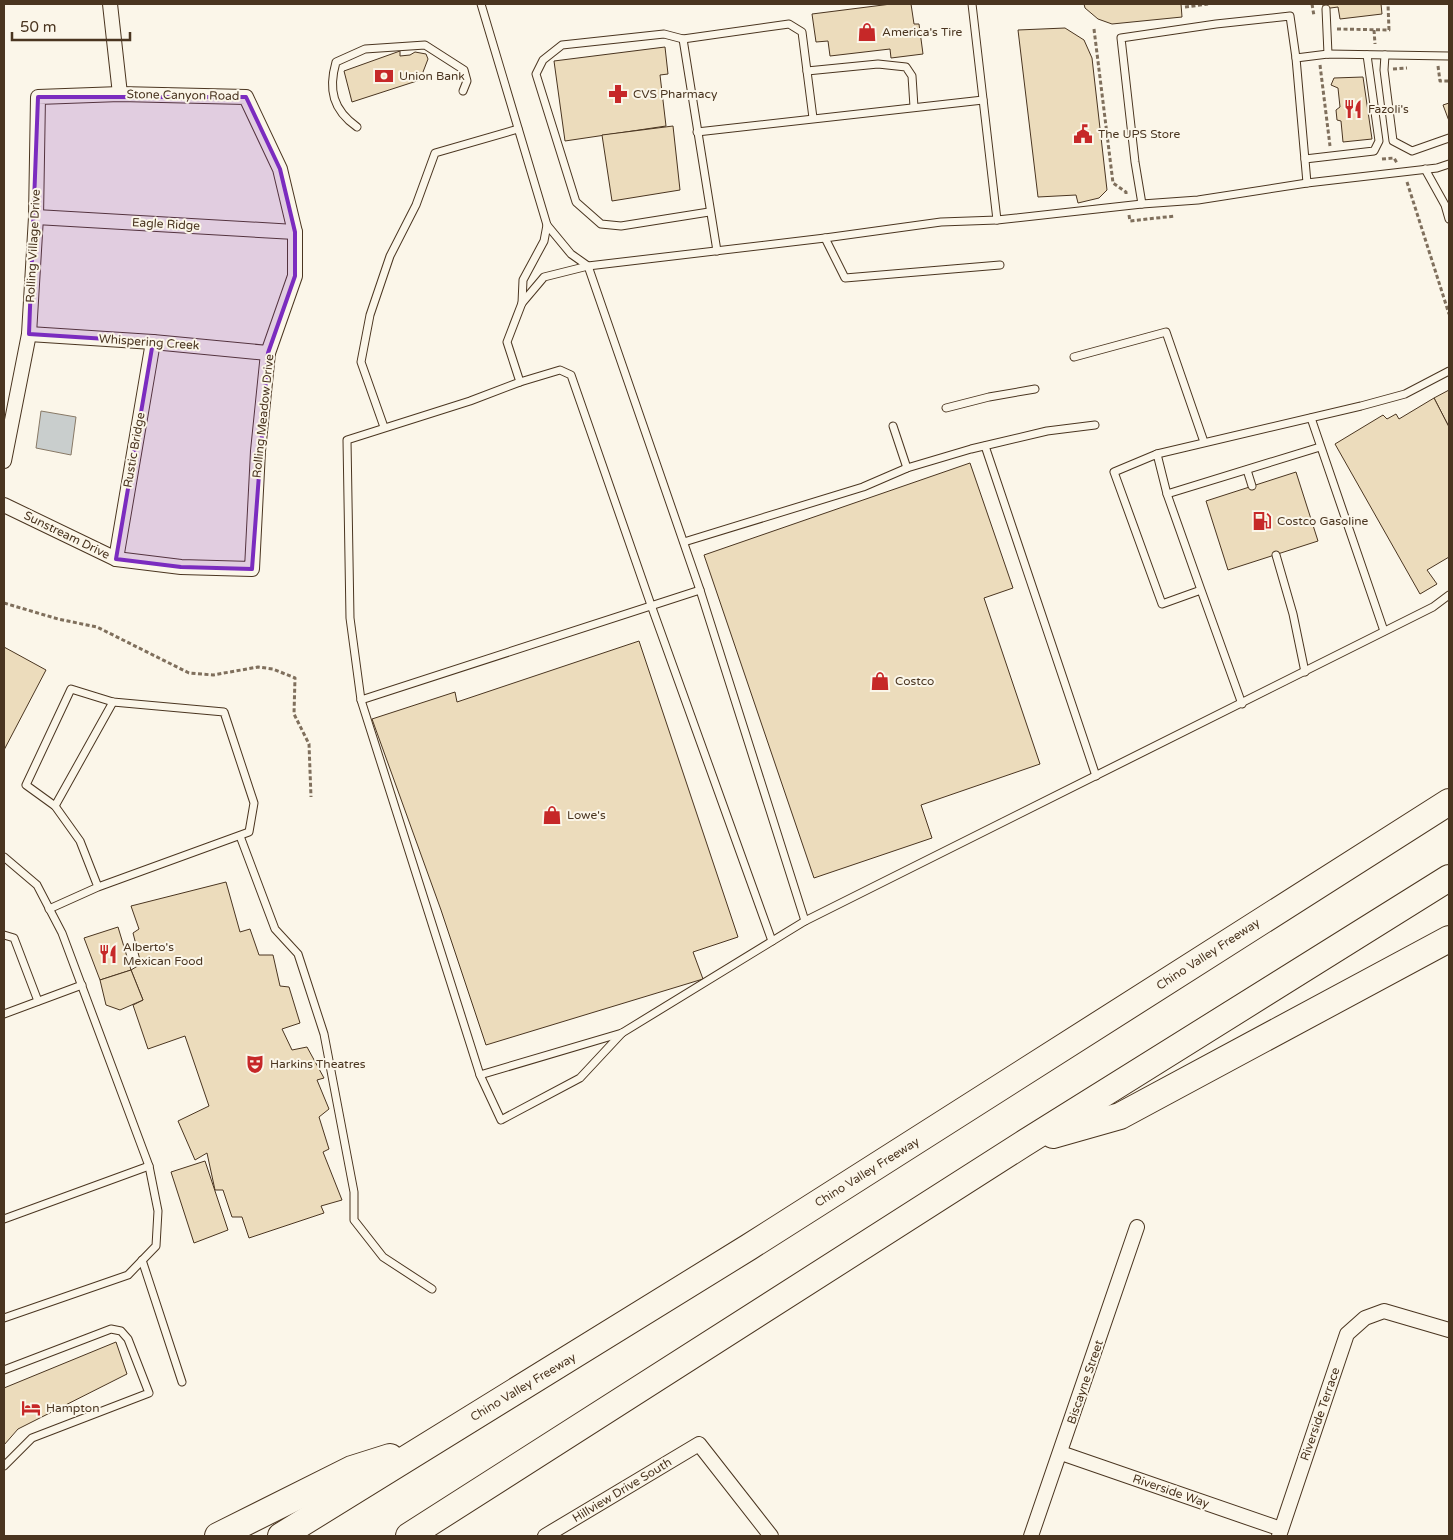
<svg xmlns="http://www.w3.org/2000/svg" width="1453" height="1540" font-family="'Varela Round',sans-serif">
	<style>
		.water { fill: #c9cecd; stroke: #887966 }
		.building { fill: #ecdcbc; stroke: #4a3520 }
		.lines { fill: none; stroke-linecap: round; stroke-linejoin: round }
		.service-casing { stroke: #4a3520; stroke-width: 9 }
		.minor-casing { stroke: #4a3520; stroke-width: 16 }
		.motorway-casing { stroke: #4a3520; stroke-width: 28 }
		.path { stroke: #7f6f5c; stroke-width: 3; stroke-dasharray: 4 2.5; stroke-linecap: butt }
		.service { stroke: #fbf6e9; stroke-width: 7 }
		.minor { stroke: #fbf6e9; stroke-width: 14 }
		.motorway { stroke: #fbf6e9; stroke-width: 26 }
		.marked { fill: #7b2cbf; fill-opacity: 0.2; stroke: #7b2cbf; stroke-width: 4; stroke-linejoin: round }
		.labels { text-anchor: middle; stroke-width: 4; stroke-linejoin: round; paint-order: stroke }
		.poi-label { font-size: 12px; fill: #4a3520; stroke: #fbf6e9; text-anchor: start }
		.street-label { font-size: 12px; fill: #4a3520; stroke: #fbf6e9 }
	</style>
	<rect width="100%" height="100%" fill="#fbf6e9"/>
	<polygon class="water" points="41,411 76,417 71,455 36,448"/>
	<g class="building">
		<polygon points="891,4 911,4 914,24 919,24 923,54 891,58 890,49 830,56 828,41 816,42 812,14"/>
		<polygon points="1084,4 1181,4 1182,17 1112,24 1098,19 1085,8"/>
		<polygon points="1323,4 1381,4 1382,14 1340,19 1338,7 1323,9"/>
		<polygon points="1065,28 1084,40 1092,58 1107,190 1099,198 1078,203 1076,195 1038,197 1018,30"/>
		<polygon points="665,47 668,74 660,75 666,126 565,141 554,61"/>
		<polygon points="400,51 400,56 410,55 415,52 426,54 428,59 423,72 423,79 352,102 344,71"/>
		<polygon points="1363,77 1372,139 1343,142 1341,121 1337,120 1336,110 1340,107 1338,88 1331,85 1334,78"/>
		<polygon points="1449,103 1449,121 1443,105"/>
		<polygon points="673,126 680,190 612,201 602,135"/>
		<polygon points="1449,390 1449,427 1434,398"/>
		<polygon points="1434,398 1449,427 1449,557 1427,570 1437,584 1420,594 1335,444 1383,415 1387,419 1396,414 1399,419"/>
		<polygon points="970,463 1013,588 984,598 1040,764 921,805 932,838 814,878 704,555"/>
		<polygon points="1296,472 1318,541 1228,570 1206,501"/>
		<polygon points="639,641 738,937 693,952 703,979 486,1045 441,910 372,719 455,692 457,702"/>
		<polygon points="4,647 46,670 4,750"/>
		<polygon points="226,882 240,932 250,929 259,955 273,955 280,986 289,987 300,1023 282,1029 292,1050 307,1047 324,1078 317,1080 329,1109 319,1117 329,1149 323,1152 342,1200 321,1206 324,1213 249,1238 242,1217 232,1217 223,1190 215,1190 207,1153 195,1160 178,1121 209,1106 185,1036 148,1049 133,1005 143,1000 131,970 141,964 133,933 139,929 131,906"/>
		<polygon points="118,927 131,970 100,980 84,938"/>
		<polygon points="131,970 143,1000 120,1010 106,1005 100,980"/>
		<polygon points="205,1161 228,1230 194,1243 171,1172"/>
		<polygon points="116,1342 127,1374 18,1429 4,1445 4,1388"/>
	</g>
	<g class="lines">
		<g class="service-casing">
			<g id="service">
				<polyline points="481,4 547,225 571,254 588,266 700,590 805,921"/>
				<polyline points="972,4 997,220"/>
				<polyline points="1326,9 1328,54"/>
				<polyline points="683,39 717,251"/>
				<polyline points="1385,55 1384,70 1393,141 1412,151 1449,138"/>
				<polyline points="807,71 878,64 906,67 912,76 914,107"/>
				<path d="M357 127C333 110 328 90 336 62L365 49 425 45 464 70 467 81 463 91"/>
				<polyline points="697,132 983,100"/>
				<polyline points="1305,159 1374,151 1379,141 1367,55"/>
				<polyline points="1425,169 1445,205 1449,219"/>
				<polyline points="1307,183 1296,58 1328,54 1449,56"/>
				<polyline points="1142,204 1135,162 1121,38 1216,24 1290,16 1296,58"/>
				<polyline points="709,212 621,226 601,224 576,202 536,74 543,60 562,45 664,34 683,39 789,24 802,32 813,118"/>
				<polyline points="825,238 845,278 1000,265"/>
				<polyline points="522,303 523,280 544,241 547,225"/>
				<polyline points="1074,357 1166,332 1204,442"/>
				<polyline points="520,382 560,370 571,375 651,605 772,941"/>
				<polyline points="946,408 989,397 1035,389"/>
				<polyline points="1311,418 1384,631"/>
				<polyline points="893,426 907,468"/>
				<polyline points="384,427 361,362 370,315 390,256 416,205 435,153 518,129"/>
				<polyline points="985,446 1096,776"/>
				<polyline points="1157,454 1361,406 1405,394 1449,371"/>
				<polyline points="1247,470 1252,486"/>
				<polyline points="1167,494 1320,447"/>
				<polyline points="684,542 863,487 907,468 971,449 1047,431 1095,425"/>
				<polyline points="1276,555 1293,614 1305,672"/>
				<polyline points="700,590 361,700 350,618 347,440 470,401 520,382 507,342 522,303 544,277 588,266 825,238 941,222 997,220 1142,204 1198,200 1307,183 1437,168 1449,164"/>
				<polyline points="1201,590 1167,494 1157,454 1114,472 1162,604 1201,590 1242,704"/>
				<polyline points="361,700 480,1075 501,1120 580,1078 622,1033"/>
				<polyline points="55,806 113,702"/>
				<polyline points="240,836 275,929 298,954 324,1034 354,1192 354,1220 383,1257 432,1289"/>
				<polyline points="4,857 37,885 62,933 149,1166 158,1211 156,1246 128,1275 4,1318"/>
				<polyline points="49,909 98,887 80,841 55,806 26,785 71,689 113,702 224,712 254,803 249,832 98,887"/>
				<polyline points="4,935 14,938 38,1001"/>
				<polyline points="4,1014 82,985"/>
				<polyline points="480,1075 622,1033 805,921 1433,607 1449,595"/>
				<polyline points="4,1219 149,1166"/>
				<polyline points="142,1260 182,1382"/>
				<polyline points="4,1370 111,1329 121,1331 128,1339 149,1393 32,1438 4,1466"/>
			</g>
		</g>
		<g class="minor-casing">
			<g id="minor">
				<polyline points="110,4 120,94"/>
				<polyline points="36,217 295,232"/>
				<polyline points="29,334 153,342 268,353"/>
				<polyline points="4,461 29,334 36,217 38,97 120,94 246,97 280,169 295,232 295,276 268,353 258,451 252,569 181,567 116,559 4,505"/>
				<polyline points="116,559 153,342"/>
				<polyline points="1061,1453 1281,1529"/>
				<polyline points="545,1536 699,1444 771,1536"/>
				<polyline points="1031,1536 1137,1227"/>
				<polyline points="1279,1536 1347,1334 1365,1318 1384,1311 1449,1330"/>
			</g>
		</g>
		<g class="motorway-casing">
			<g id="motorway">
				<polyline points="1053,1135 1120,1116 1449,939"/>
				<polyline points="218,1536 352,1469 390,1457"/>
				<polyline points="281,1536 749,1247 1449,802"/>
				<polyline points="409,1536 1023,1144 1449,878"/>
			</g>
		</g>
		<g class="path">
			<polyline points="1312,4 1314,16"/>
			<polyline points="1185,7 1208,4"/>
			<polyline points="1094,29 1113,183 1126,192 1126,196"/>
			<polyline points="1337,29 1389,30 1388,4"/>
			<polyline points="1374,30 1375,44"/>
			<polyline points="1320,65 1330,146"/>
			<polyline points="1438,66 1440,81 1449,81"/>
			<polyline points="1393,69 1407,68"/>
			<polyline points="1382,159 1394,158 1397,163"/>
			<polyline points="1407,182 1449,314"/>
			<polyline points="1129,215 1130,221 1175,216"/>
			<polyline points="4,603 58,619 97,627 189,673 213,675 258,667 273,669 295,678 294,714 309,744 311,797"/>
		</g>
		<use href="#service" class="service"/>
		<use href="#minor" class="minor"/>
		<use href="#motorway" class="motorway"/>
	</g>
	<path class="marked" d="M38 97H246L280 169 295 232V276L268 353 252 569 181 567 116 559 153 342 29 334Z"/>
	<defs>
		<g id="shop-bare" transform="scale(1.5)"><path d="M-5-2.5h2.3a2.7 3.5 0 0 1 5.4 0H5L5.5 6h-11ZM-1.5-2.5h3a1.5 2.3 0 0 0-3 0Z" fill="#c62828" stroke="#fbf6e9" stroke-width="2.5" paint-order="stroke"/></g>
		<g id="bank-bare" transform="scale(1.5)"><path d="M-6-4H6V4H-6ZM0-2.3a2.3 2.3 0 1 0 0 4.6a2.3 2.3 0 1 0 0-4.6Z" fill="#c62828" stroke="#fbf6e9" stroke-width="2.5" paint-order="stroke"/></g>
		<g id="pharmacy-bare" transform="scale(1.5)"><path d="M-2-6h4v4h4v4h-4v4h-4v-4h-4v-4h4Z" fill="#c62828" stroke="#fbf6e9" stroke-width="2.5" paint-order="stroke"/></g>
		<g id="restaurant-bare" transform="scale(1.5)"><path d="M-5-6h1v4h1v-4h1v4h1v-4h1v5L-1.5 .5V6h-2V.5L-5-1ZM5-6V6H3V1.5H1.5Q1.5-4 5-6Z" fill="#c62828" stroke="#fbf6e9" stroke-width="2.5" paint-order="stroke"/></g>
		<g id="civic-bare" transform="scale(1.5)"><path d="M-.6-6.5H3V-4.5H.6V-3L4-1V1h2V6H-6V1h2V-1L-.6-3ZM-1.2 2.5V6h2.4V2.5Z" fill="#c62828" stroke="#fbf6e9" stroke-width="2.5" paint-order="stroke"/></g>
		<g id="fuel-bare" transform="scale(1.5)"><path d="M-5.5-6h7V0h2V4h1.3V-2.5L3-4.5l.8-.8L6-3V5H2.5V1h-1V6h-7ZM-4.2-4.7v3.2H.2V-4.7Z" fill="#c62828" stroke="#fbf6e9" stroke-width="2.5" paint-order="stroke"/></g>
		<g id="theatre-bare" transform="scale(1.5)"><path d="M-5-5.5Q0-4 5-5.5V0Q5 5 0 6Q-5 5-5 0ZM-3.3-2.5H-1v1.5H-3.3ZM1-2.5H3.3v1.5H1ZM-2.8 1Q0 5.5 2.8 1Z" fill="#c62828" stroke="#fbf6e9" stroke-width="2.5" paint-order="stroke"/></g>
		<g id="hotel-bare" transform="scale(1.5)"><path d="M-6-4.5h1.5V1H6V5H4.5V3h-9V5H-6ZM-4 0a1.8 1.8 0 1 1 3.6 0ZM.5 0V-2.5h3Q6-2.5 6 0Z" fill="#c62828" stroke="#fbf6e9" stroke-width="2.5" paint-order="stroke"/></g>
	</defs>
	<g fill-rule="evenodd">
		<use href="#shop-bare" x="867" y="32"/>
		<use href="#bank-bare" x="384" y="76"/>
		<use href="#pharmacy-bare" x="618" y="94"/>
		<use href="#restaurant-bare" x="1353" y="109"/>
		<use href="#civic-bare" x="1083" y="134"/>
		<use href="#fuel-bare" x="1262" y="521"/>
		<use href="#shop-bare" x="880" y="681"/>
		<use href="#shop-bare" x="552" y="815"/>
		<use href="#restaurant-bare" x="108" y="954"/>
		<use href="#theatre-bare" x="255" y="1064"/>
		<use href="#hotel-bare" x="31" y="1408"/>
	</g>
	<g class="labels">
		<g class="poi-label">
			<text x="882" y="36">America's Tire</text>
			<text x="399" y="80">Union Bank</text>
			<text x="633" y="98">CVS Pharmacy</text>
			<text x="1368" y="113">Fazoli's</text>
			<text x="1098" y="138">The UPS Store</text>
			<text x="1277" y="525">Costco Gasoline</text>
			<text x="895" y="685">Costco</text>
			<text x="567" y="819">Lowe's</text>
			<text x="123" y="951">Alberto's<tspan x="123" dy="14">Mexican Food</tspan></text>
			<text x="270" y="1068">Harkins Theatres</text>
			<text x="46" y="1412">Hampton</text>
		</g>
		<g class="street-label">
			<text transform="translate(183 95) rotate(1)" y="4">Stone Canyon Road</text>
			<text transform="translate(166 224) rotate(3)" y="4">Eagle Ridge</text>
			<text transform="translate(33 246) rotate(-87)" y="4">Rolling Village Drive</text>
			<text transform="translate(149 342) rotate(4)" y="4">Whispering Creek</text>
			<text transform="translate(263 416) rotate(-84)" y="4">Rolling Meadow Drive</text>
			<text transform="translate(134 450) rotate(-80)" y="4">Rustic Bridge</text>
			<text transform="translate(67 535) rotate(26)" y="4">Sunstream Drive</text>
			<text transform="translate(1208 954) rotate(-33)" y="4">Chino Valley Freeway</text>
			<text transform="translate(867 1172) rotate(-32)" y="4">Chino Valley Freeway</text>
			<text transform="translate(1085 1382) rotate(-71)" y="4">Biscayne Street</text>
			<text transform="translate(523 1387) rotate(-31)" y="4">Chino Valley Freeway</text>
			<text transform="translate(1320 1414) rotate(-71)" y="4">Riverside Terrace</text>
			<text transform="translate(622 1490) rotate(-31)" y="4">Hillview Drive South</text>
			<text transform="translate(1171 1491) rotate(19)" y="4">Riverside Way</text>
		</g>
	</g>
	<rect width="1453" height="1540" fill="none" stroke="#4a3520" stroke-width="10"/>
	<path d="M12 32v8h118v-8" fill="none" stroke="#4a3520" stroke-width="2.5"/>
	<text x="20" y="32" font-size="15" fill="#4a3520" stroke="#fbf6e9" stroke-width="4" paint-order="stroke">50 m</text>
</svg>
